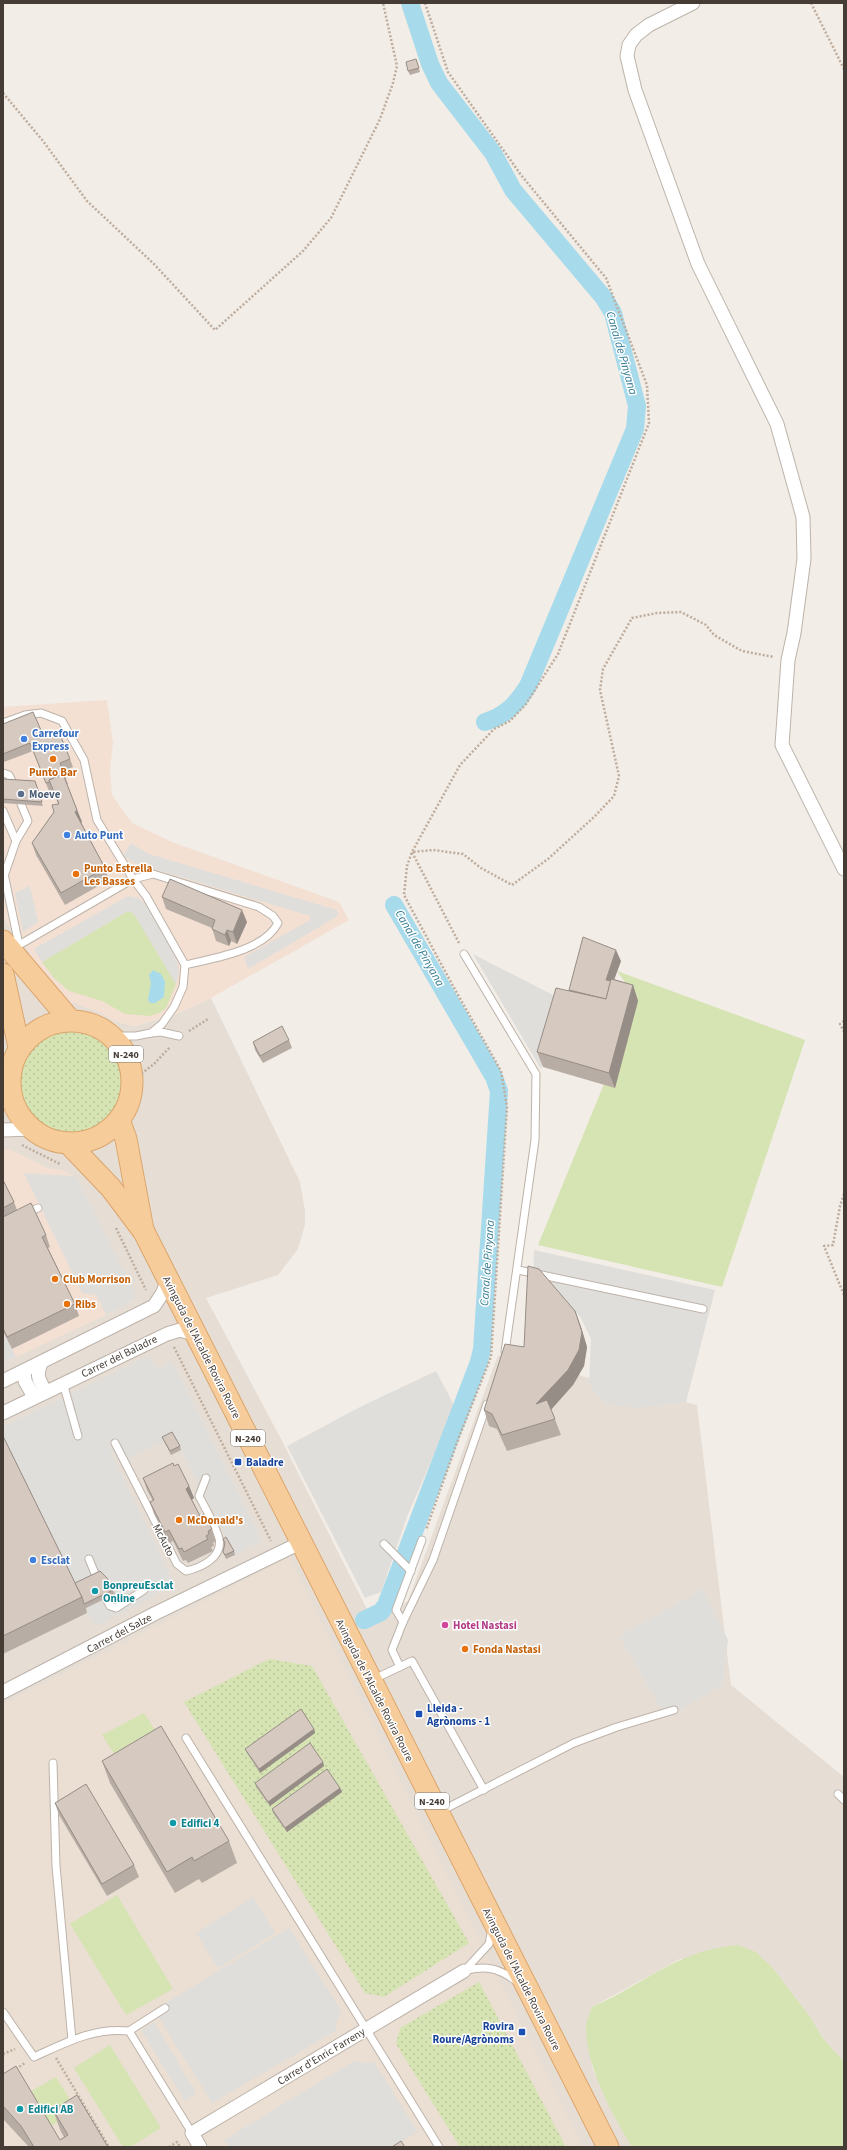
<svg xmlns="http://www.w3.org/2000/svg" width="847" height="2150" font-family="'Source Sans 3',sans-serif">
	<style>
		.residential { fill: #e6ded5 }
		.commercial { fill: #f3e0d3 }
		.education { fill: #eadfd2 }
		.green { fill: #d6e3b2 }
		.garden { fill: url(#garden-dots) }
		.parking { fill: #e0dedb }
		.water { fill: #a7dbeb }
		.lines { fill: none; stroke-linecap: round; stroke-linejoin: round }
		.canal { stroke: #a7dbeb; stroke-width: 18 }
		.service-casing { stroke: #bdb3aa; stroke-width: 9 }
		.minor-casing { stroke: #bdb3aa; stroke-width: 15 }
		.primary-casing { stroke: #dba56c; stroke-width: 23 }
		.path { stroke: #beac9c; stroke-width: 2.5; stroke-dasharray: 2 2; stroke-linecap: butt }
		.service { stroke: #fff; stroke-width: 7 }
		.minor { stroke: #fff; stroke-width: 13 }
		.primary { stroke: #f7cc9b; stroke-width: 21 }
		.wall { fill: #b8ada5 }
		.shaded-wall { fill: #968d86 }
		.building { fill: #d6c9c0; stroke: #968d86 }
		.shop-dot { fill: #3f7fe0; stroke: #fff; stroke-width: 1.5 }
		.food-dot { fill: #e8710a; stroke: #fff; stroke-width: 1.5 }
		.service-dot { fill: #5c6f8a; stroke: #fff; stroke-width: 1.5 }
		.transit-dot { fill: #1a4fb4; stroke: #fff; stroke-width: 1.5 }
		.culture-dot { fill: #0f9aa8; stroke: #fff; stroke-width: 1.5 }
		.hotel-dot { fill: #d1479c; stroke: #fff; stroke-width: 1.5 }
		.labels { text-anchor: middle; stroke-width: 3; stroke-linejoin: round; paint-order: stroke }
		.shield { fill: #fff; stroke: #7d7672; stroke-width: 1 }
		.shield-label { font-size: 10px; font-weight: bold; fill: #453c36 }
		.shop-label { font-size: 11px; font-weight: bold; fill: #366cbe; stroke: #fff; text-anchor: start }
		.food-label { font-size: 11px; font-weight: bold; fill: #c56008; stroke: #fff; text-anchor: start }
		.service-label { font-size: 11px; font-weight: bold; fill: #4e5e75; stroke: #fff; text-anchor: start }
		.street-label { font-size: 11px; fill: #453c36; stroke: #fff }
		.transit-label { font-size: 11px; font-weight: bold; fill: #164399; stroke: #fff; text-anchor: start }
		.culture-label { font-size: 11px; font-weight: bold; fill: #0d838f; stroke: #fff; text-anchor: start }
		.hotel-label { font-size: 11px; font-weight: bold; fill: #b23c85; stroke: #fff; text-anchor: start }
		.water-label { font-size: 12px; font-style: italic; fill: #327a91; stroke: #fff }
	</style>
	<defs>
		<pattern id="garden-dots" width="8" height="8" patternUnits="userSpaceOnUse"><rect width="8" height="8" fill="#d6e3b2"/><path d="M2 2h.1M6 6h.1" fill="none" stroke="#b9c49a" stroke-width="1.8" stroke-linecap="round"/></pattern>
	</defs>
	<rect width="100%" height="100%" fill="#f2ede7"/>
	<polygon class="residential" points="3,917 28,950 44,980 115,1021 135,1026 174,1015 211,998 300,1182 305,1211 305,1224 298,1249 278,1275 206,1298 281,1439 373,1621 408,1601 498,1355 697,1405 731,1685 844,1777 844,2062 822,2037 811,2018 772,1967 680,1959 592,2007 586,2026 593,2070 632,2147 3,2147"/>
	<g class="commercial">
		<polygon points="107,700 113,743 110,770 112,795 132,823 172,842 339,902 349,920 211,998 174,1015 134,1026 115,1021 98,1012 63,999 44,980 28,950 3,917 3,707"/>
		<polygon points="3,1149 11,1150 48,1168 61,1170 74,1176 79,1181 138,1298 106,1315 3,1363"/>
	</g>
	<polygon class="education" points="289,1558 582,2147 3,2147 3,1704"/>
	<g class="green">
		<polygon points="128,911 133,913 137,919 176,984 166,1008 161,1012 151,1016 125,1014 102,1001 69,991 54,978 42,962"/>
		<polygon points="617,971 805,1040 722,1287 538,1245 638,1001"/>
		<polygon points="144,1713 162,1741 122,1766 102,1735"/>
		<polygon points="117,1895 173,1989 126,2015 70,1924"/>
		<path d="M738 1945 756 1952 772 1967 811 2018 822 2037 844 2062V2147H632C612 2114 586 2066 586 2028 586 2021 590 2013 592 2007 645 1984 677 1950 738 1945Z"/>
		<polygon points="110,2045 161,2128 130,2147 123,2147 74,2068"/>
		<polygon points="56,2077 77,2111 49,2127 28,2093"/>
	</g>
	<g class="garden">
		<circle cx="70" cy="1082" r="52"/>
		<polygon points="269,1659 312,1666 469,1943 384,1997 365,1993 184,1702"/>
		<polygon points="479,1982 566,2147 460,2147 396,2044 400,2028"/>
	</g>
	<g class="parking">
		<polygon points="131,843 149,854 337,910 338,916 248,969 244,957 310,920 310,916 134,863 123,856"/>
		<polygon points="30,886 38,922 23,932 15,893"/>
		<polygon points="128,896 139,898 146,905 172,949 177,962 179,972 176,984 137,919 133,913 128,911 42,962 34,949"/>
		<polygon points="473,954 561,999 541,1069"/>
		<polygon points="24,1173 74,1176 79,1181 138,1298 106,1315 96,1295 82,1293"/>
		<polygon points="534,1250 715,1290 686,1402 636,1408 604,1404 589,1384 591,1339 581,1318 549,1283 533,1280"/>
		<polygon points="3,1331 16,1357 3,1363"/>
		<polygon points="149,1356 156,1369 172,1361 262,1541 235,1555 174,1436 119,1463 91,1410 175,1585 95,1627 3,1440 3,1427"/>
		<polygon points="436,1371 455,1407 408,1514 381,1592 365,1598 287,1446 360,1407"/>
		<polygon points="703,1589 728,1640 722,1685 667,1718 619,1636"/>
		<polygon points="253,1897 275,1933 218,1968 196,1933"/>
		<polygon points="289,1928 341,2010 336,2024 337,2030 212,2103 154,2010"/>
		<polygon points="154,2022 196,2093 185,2101 141,2030"/>
		<polygon points="356,2060 361,2063 374,2062 418,2132 393,2147 229,2147 224,2140"/>
	</g>
	<polygon class="water" points="153,970 161,974 165,982 164,997 155,1003 150,1003 148,1000 151,983 149,975"/>
	<g class="lines">
		<g class="canal">
			<path d="M410 3 430 64 439 83 493 153 513 190 604 298 613 313 637 406 635 429 528 686C517 704 505 716 485 722"/>
			<polyline points="364,1620 381,1612 386,1605 479,1362 482,1349 499,1091 494,1077 394,905"/>
		</g>
		<g class="service-casing">
			<g id="service">
				<polyline points="3,723 25,715 41,713 62,721 84,760 97,820 133,879 146,896 185,965 183,987 174,1007 162,1024 151,1033 136,1036 111,1036"/>
				<polyline points="3,773 9,775 13,783"/>
				<polyline points="3,811 16,841 5,873"/>
				<polyline points="16,841 28,821 21,804"/>
				<polyline points="3,869 19,945"/>
				<path d="M17 952 19 945 133 879 153 874 259 907 273 916 278 923C264 951 213 958 185 965"/>
				<polyline points="464,954 536,1074 535,1140 505,1352"/>
				<polyline points="151,1033 161,1032 179,1036"/>
				<polyline points="27,1213 38,1208"/>
				<polyline points="518,1270 703,1309"/>
				<polyline points="63,1383 78,1436"/>
				<path d="M115 1443 177 1564 186 1571C200 1568 223 1558 219 1539 216 1526 205 1508 199 1496L206 1478"/>
				<polyline points="384,1544 411,1571"/>
				<polyline points="89,1559 98,1581"/>
				<polyline points="102,1591 110,1606 116,1608 144,1590"/>
				<polyline points="403,1622 396,1610 422,1540"/>
				<polyline points="400,1667 392,1650 403,1622 433,1560 487,1404"/>
				<polyline points="374,1679 412,1661 484,1790"/>
				<polyline points="186,1738 439,2147"/>
				<polyline points="53,1763 56,1866 72,2040"/>
				<polyline points="838,1794 844,1800"/>
				<polyline points="439,1812 574,1743 617,1727 674,1710"/>
				<polyline points="466,1969 489,1944 492,1929"/>
				<path d="M464 1971C485 1965 499 1968 516 1981"/>
				<polyline points="165,2008 129,2031 192,2133"/>
				<path d="M3 2012 34 2057C65 2043 94 2027 129 2031"/>
			</g>
		</g>
		<g class="minor-casing">
			<g id="minor">
				<polyline points="693,3 649,25 636,35 629,45 627,56 635,90 698,264 777,424 803,517 804,559 794,633 788,660 782,745 844,869"/>
				<polyline points="3,1082 10,1070"/>
				<polyline points="3,1130 32,1129"/>
				<path d="M42 1362C35 1375 39 1380 46 1392"/>
				<polyline points="24,1372 25,1381 34,1397"/>
				<polyline points="3,1381 154,1306 162,1294 168,1280"/>
				<polyline points="3,1413 167,1334 180,1330 194,1334"/>
				<polyline points="3,1692 156,1613 300,1543"/>
				<polyline points="200,2147 192,2133 464,1971"/>
			</g>
		</g>
		<g class="primary-casing">
			<g id="primary">
				<polyline points="3,941 70,1020"/>
				<polyline points="3,974 19,1047"/>
				<circle cx="71" cy="1082" r="61"/>
				<polyline points="119,1120 126,1139 143,1230"/>
				<polyline points="68,1143 111,1188 144,1232 608,2147"/>
			</g>
		</g>
		<g class="path">
			<polyline points="425,3 448,72 521,175 606,278 647,385 649,423 558,654 526,704 510,721 494,729 460,765 412,852 407,866 404,895 453,986 501,1071 507,1107 491,1357 459,1437 426,1530"/>
			<polyline points="811,3 844,69"/>
			<polyline points="3,93 43,141 87,201 154,264 215,330 303,251 331,218 380,119 393,83 397,66 383,3"/>
			<polyline points="459,943 412,852 433,850 463,854 481,868 512,885 548,859 594,817 614,796 619,776 600,690 603,669 632,618 657,613 681,612 706,625 714,635 742,651 774,657"/>
			<polyline points="844,1021 840,1024 844,1032"/>
			<polyline points="189,1031 208,1019"/>
			<polyline points="132,1081 154,1064 170,1047"/>
			<polyline points="22,1145 60,1164"/>
			<polyline points="844,1194 840,1206 833,1245 824,1246 844,1295"/>
			<polyline points="116,1228 146,1290"/>
			<polyline points="174,1347 271,1541"/>
			<polyline points="3,2054 15,2049"/>
			<polyline points="56,2058 109,2147"/>
			<polyline points="16,2069 25,2063"/>
			<polyline points="169,2147 177,2142 180,2147"/>
		</g>
		<use href="#service" class="service"/>
		<use href="#minor" class="minor"/>
		<use href="#primary" class="primary"/>
	</g>
	<g class="wall">
		<polygon points="416,59 420,72 410,75 408,71"/>
		<polygon points="3,724 44,737 70,759 73,767 63,771 68,784 67,784 82,822 81,822 105,868 109,880 65,905 36,855 32,843 54,812 58,804 53,790 49,791 33,751 4,762 3,759"/>
		<polygon points="3,779 35,781 43,806 3,803"/>
		<polygon points="162,897 247,922 237,944 231,941 229,946 216,941 212,928 166,909"/>
		<polygon points="621,961 614,979 633,985 638,1001 615,1088 543,1067 537,1052 569,990"/>
		<polygon points="289,1040 292,1048 263,1063 255,1050 253,1042"/>
		<polygon points="3,1180 14,1202 17,1210 46,1235 50,1247 48,1248 75,1304 79,1316 12,1349 3,1331"/>
		<polygon points="575,1311 581,1327 587,1347 584,1366 573,1385 551,1409 561,1435 507,1451 497,1429 489,1426 484,1410 524,1347"/>
		<polygon points="3,1436 75,1583 113,1590 115,1594 86,1608 87,1613 3,1654"/>
		<polygon points="162,1437 180,1446 181,1450 171,1455"/>
		<polygon points="174,1466 189,1486 194,1498 192,1500 200,1516 212,1529 216,1541 213,1543 214,1546 211,1547 213,1551 188,1563 186,1560 183,1561 173,1541 169,1543 154,1514 150,1502 153,1501 147,1490 143,1478"/>
		<polygon points="223,1539 234,1551 235,1555 226,1559 223,1552 225,1544"/>
		<polygon points="314,1729 315,1733 260,1773 247,1753 245,1749"/>
		<polygon points="102,1761 229,1841 237,1863 202,1883 199,1879 175,1893 110,1783"/>
		<polygon points="323,1762 324,1766 270,1806 256,1787 255,1783"/>
		<polygon points="340,1788 342,1792 287,1832 273,1813 272,1809"/>
		<polygon points="55,1803 134,1865 139,1877 107,1896 59,1815"/>
		<polygon points="3,2074 60,2140 64,2137 61,2132 53,2110 108,2147 29,2147 3,2119"/>
	</g>
	<g class="shaded-wall">
		<polygon points="77,810 82,822 80,823 75,812"/>
		<polygon points="242,910 247,922 237,944 233,932"/>
		<polygon points="227,930 231,941 229,946 225,935"/>
		<polygon points="616,950 621,961 613,983 606,980"/>
		<polygon points="633,985 638,1001 615,1088 609,1073"/>
		<polygon points="575,1311 581,1327 587,1347 584,1366 573,1385 542,1420 536,1404"/>
		<polygon points="189,1486 194,1498 190,1501 186,1489"/>
		<polygon points="314,1729 315,1733 260,1773 259,1769"/>
		<polygon points="323,1762 324,1766 270,1806 268,1802"/>
		<polygon points="340,1788 342,1792 287,1832 285,1828"/>
	</g>
	<g class="building">
		<polygon points="416,59 419,68 408,71 406,62"/>
		<polygon points="33,712 44,737 59,732 70,759 60,763 65,776 64,776 63,774 49,780 50,782 46,783 30,743 3,754 3,724"/>
		<polygon points="63,774 77,810 75,812 105,868 61,893 32,843 54,812 52,805 59,804 49,780"/>
		<polygon points="3,779 35,781 42,802 3,799"/>
		<polygon points="170,879 242,910 233,932 227,930 225,935 212,929 215,920 162,897"/>
		<polygon points="583,937 616,950 606,980 611,981 606,999 569,990"/>
		<polygon points="611,979 633,985 609,1073 537,1052 556,988 606,999"/>
		<polygon points="282,1026 289,1040 260,1056 253,1042"/>
		<polygon points="3,1180 14,1202 3,1208"/>
		<polygon points="31,1203 46,1235 42,1237 75,1304 7,1337 3,1328 3,1217"/>
		<polygon points="528,1266 539,1269 575,1311 582,1332 579,1350 568,1370 536,1404 547,1400 555,1419 502,1435 492,1414 484,1410 505,1344 524,1347"/>
		<polygon points="172,1432 180,1446 170,1451 162,1437"/>
		<polygon points="3,1436 82,1597 3,1636"/>
		<polygon points="173,1463 174,1466 178,1464 189,1486 186,1489 200,1516 204,1514 212,1529 208,1531 209,1534 206,1536 208,1539 184,1552 182,1548 179,1549 169,1530 165,1532 150,1502 154,1500 143,1478"/>
		<polygon points="226,1537 234,1551 225,1555 223,1552 225,1543 223,1539"/>
		<polygon points="100,1571 107,1578 113,1590 84,1604 82,1597 75,1583"/>
		<polygon points="301,1709 314,1729 259,1769 245,1749"/>
		<polygon points="161,1726 229,1841 194,1861 192,1857 167,1872 102,1761"/>
		<polygon points="310,1743 323,1762 268,1802 255,1783"/>
		<polygon points="327,1769 340,1788 285,1828 272,1809"/>
		<polygon points="86,1784 134,1865 102,1884 55,1803"/>
		<polygon points="16,2066 60,2140 68,2135 53,2110 77,2095 108,2147 34,2147 21,2126 3,2106 3,2074"/>
		<polygon points="401,2141 405,2147 392,2147"/>
	</g>
	<g class="shop-dot">
		<circle cx="24" cy="739" r="4"/>
		<circle cx="67" cy="835" r="4"/>
		<circle cx="33" cy="1560" r="4"/>
	</g>
	<g class="food-dot">
		<circle cx="53" cy="759" r="4"/>
		<circle cx="76" cy="874" r="4"/>
		<circle cx="55" cy="1279" r="4"/>
		<circle cx="67" cy="1304" r="4"/>
		<circle cx="179" cy="1520" r="4"/>
		<circle cx="465" cy="1649" r="4"/>
	</g>
	<circle class="service-dot" cx="21" cy="794" r="4"/>
	<g class="transit-dot">
		<rect x="234" y="1458" width="8" height="8" rx="2"/>
		<rect x="415" y="1710" width="8" height="8" rx="2"/>
		<rect x="518" y="2028" width="8" height="8" rx="2"/>
	</g>
	<g class="culture-dot">
		<circle cx="95" cy="1591" r="4"/>
		<circle cx="173" cy="1823" r="4"/>
		<circle cx="20" cy="2109" r="4"/>
	</g>
	<circle class="hotel-dot" cx="445" cy="1625" r="4"/>
	<g class="labels">
		<g class="shield">
			<rect x="109" y="1046" width="34" height="16" rx="3"/>
			<rect x="231" y="1430" width="34" height="16" rx="3"/>
			<rect x="415" y="1793" width="34" height="16" rx="3"/>
		</g>
		<g class="shield-label">
			<text x="126" y="1058">N-240</text>
			<text x="248" y="1442">N-240</text>
			<text x="432" y="1805">N-240</text>
		</g>
		<g class="shop-label">
			<text x="32" y="737">Carrefour<tspan x="32" dy="13">Express</tspan></text>
			<text x="75" y="839">Auto Punt</text>
			<text x="41" y="1564">Esclat</text>
		</g>
		<g class="food-label">
			<text x="53" y="776" text-anchor="middle">Punto Bar</text>
			<text x="84" y="872">Punto Estrella<tspan x="84" dy="13">Les Basses</tspan></text>
			<text x="63" y="1283">Club Morrison</text>
			<text x="75" y="1308">Ribs</text>
			<text x="187" y="1524">McDonald's</text>
			<text x="473" y="1653">Fonda Nastasi</text>
		</g>
		<g class="service-label">
			<text x="29" y="798">Moeve</text>
		</g>
		<g class="street-label">
			<text transform="translate(202 1347) rotate(63)" y="4">Avinguda de l'Alcalde Rovira Roure</text>
			<text transform="translate(119 1356) rotate(-26)" y="4">Carrer del Baladre</text>
			<text transform="translate(164 1540) rotate(63)" y="4">McAuto</text>
			<text transform="translate(119 1633) rotate(-28)" y="4">Carrer del Salze</text>
			<text transform="translate(375 1690) rotate(63)" y="4">Avinguda de l'Alcalde Rovira Roure</text>
			<text transform="translate(522 1979) rotate(63)" y="4">Avinguda de l'Alcalde Rovira Roure</text>
			<text transform="translate(321 2056) rotate(-31)" y="4">Carrer d'Enric Farreny</text>
		</g>
		<g class="transit-label">
			<text x="246" y="1466">Baladre</text>
			<text x="427" y="1712">Lleida -<tspan x="427" dy="13">Agrònoms - 1</tspan></text>
			<text x="514" y="2030" text-anchor="end">Rovira<tspan x="514" dy="13">Roure/Agrònoms</tspan></text>
		</g>
		<g class="culture-label">
			<text x="103" y="1589">BonpreuEsclat<tspan x="103" dy="13">Online</tspan></text>
			<text x="181" y="1827">Edifici 4</text>
			<text x="28" y="2113">Edifici AB</text>
		</g>
		<g class="hotel-label">
			<text x="453" y="1629">Hotel Nastasi</text>
		</g>
		<g class="water-label">
			<text transform="translate(622 353) rotate(74)" y="4">Canal de Pinyana</text>
			<text transform="translate(420 948) rotate(60)" y="4">Canal de Pinyana</text>
			<text transform="translate(487 1263) rotate(-86)" y="4">Canal de Pinyana</text>
		</g>
	</g>
	<rect width="847" height="2150" fill="none" stroke="#453c36" stroke-width="8"/>
</svg>
